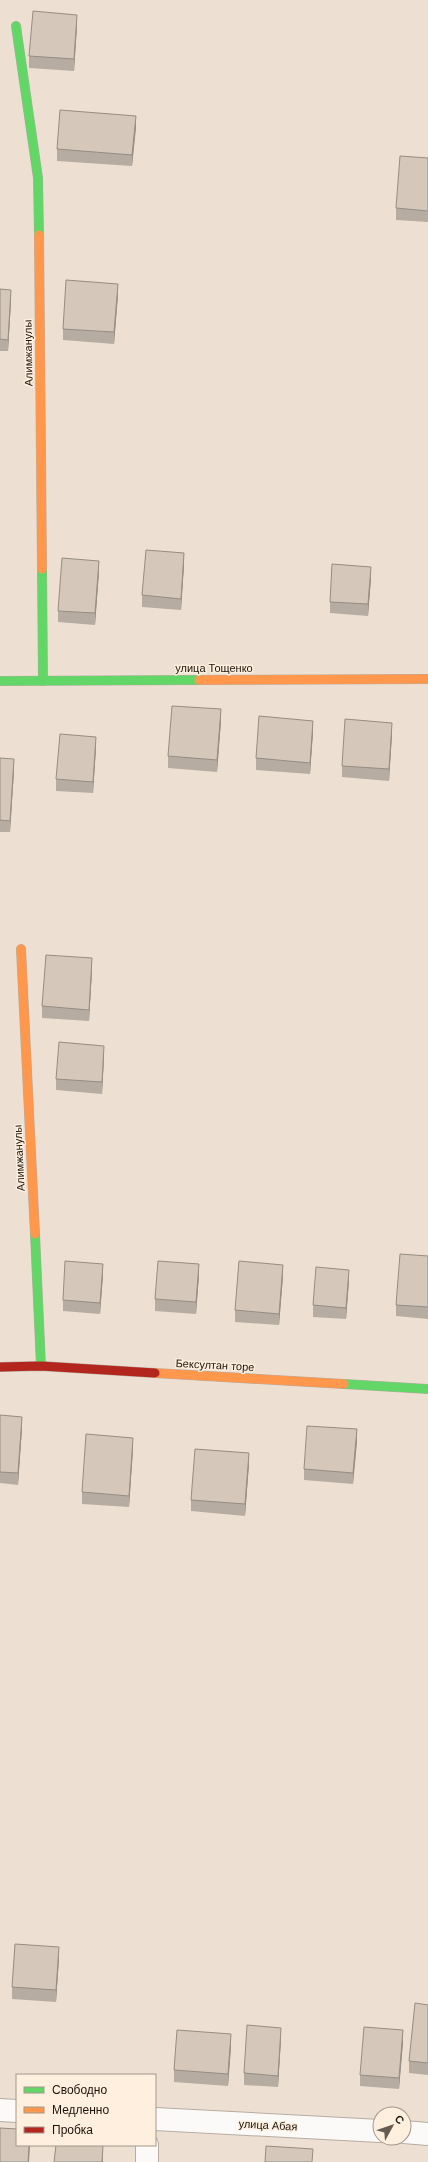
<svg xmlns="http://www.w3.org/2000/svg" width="428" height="2162" font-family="Helvetica,sans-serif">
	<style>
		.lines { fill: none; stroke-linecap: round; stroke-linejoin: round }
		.street-casing { stroke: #b7aca1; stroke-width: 24 }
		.fast-casing { stroke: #b7aca1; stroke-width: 10 }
		.slow-casing { stroke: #b7aca1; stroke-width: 10 }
		.jam-casing { stroke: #b7aca1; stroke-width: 10 }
		.street { stroke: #fcfaf8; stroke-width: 22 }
		.fast { stroke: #63d668; stroke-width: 9 }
		.slow { stroke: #ff974d; stroke-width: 9 }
		.jam { stroke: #b3261e; stroke-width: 9 }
		.wall { fill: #b7aca1 }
		.shaded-wall { fill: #958c83 }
		.building { fill: #d5c8bb; stroke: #958c83 }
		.labels { text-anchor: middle; stroke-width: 3; stroke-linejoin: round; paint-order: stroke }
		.street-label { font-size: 11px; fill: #1c140b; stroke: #feefdf }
	</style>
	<rect width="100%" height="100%" fill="#ede0d2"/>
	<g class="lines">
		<g class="street-casing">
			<g id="street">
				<polyline points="0,2110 17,2111"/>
				<polyline points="155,2119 380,2131"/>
				<polyline points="404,2132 428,2134"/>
				<polyline points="147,2145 147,2162"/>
			</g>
		</g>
		<g class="fast-casing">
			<g id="fast">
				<polyline points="16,26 38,178 39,235"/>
				<polyline points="42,569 43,681"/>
				<polyline points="0,681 199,680"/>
				<polyline points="35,1234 41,1366"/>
				<polyline points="344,1384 428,1389"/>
			</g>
		</g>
		<g class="slow-casing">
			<g id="slow">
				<polyline points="39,235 42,569"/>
				<polyline points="199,680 428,679"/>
				<polyline points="21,949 35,1234"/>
				<polyline points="155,1373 344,1384"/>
			</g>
		</g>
		<g class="jam-casing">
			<polyline id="jam" points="0,1367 41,1366 155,1373"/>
		</g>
		<use href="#street" class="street"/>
		<use href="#fast" class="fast"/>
		<use href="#slow" class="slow"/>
		<use href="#jam" class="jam"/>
	</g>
	<g class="wall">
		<polygon points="77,26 74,71 29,68 29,56"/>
		<polygon points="136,127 132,166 57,161 57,149"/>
		<polygon points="428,158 428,222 396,220 396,208"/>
		<polygon points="0,289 11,301 8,351 0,351"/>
		<polygon points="118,295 114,344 63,340 63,329"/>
		<polygon points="184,565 181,610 142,607 142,595"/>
		<polygon points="99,572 95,625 58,622 58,611"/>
		<polygon points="371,578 368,616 330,613 330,602"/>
		<polygon points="221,721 217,772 168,768 168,756"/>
		<polygon points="313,732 310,774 256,770 256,758"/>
		<polygon points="392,734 389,781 342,777 342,766"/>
		<polygon points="96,748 93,793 56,791 56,779"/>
		<polygon points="0,758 14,770 10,832 0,832"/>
		<polygon points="92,970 89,1021 42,1018 42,1006"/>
		<polygon points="104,1057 102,1094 56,1090 56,1079"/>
		<polygon points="428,1256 428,1319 396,1316 396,1305"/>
		<polygon points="103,1275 100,1314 63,1311 63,1300"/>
		<polygon points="199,1275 196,1314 155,1311 155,1299"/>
		<polygon points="283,1276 279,1325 235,1322 235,1310"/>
		<polygon points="349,1281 346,1319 313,1317 313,1305"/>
		<polygon points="0,1415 22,1428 18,1485 0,1483"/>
		<polygon points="357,1441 353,1484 304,1480 304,1469"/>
		<polygon points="133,1449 129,1507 82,1504 82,1492"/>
		<polygon points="249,1464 245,1516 191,1511 191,1500"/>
		<polygon points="59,1958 56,2002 12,1999 12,1987"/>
		<polygon points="428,2005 428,2075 409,2073 409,2061"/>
		<polygon points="281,2039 278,2087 244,2085 244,2073"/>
		<polygon points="403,2042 399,2089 360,2086 360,2075"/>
		<polygon points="231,2046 228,2086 174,2082 174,2070"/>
	</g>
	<g class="shaded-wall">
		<polygon points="77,15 77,26 74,71 74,59"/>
		<polygon points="136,116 136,127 132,166 132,155"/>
		<polygon points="118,284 118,295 114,344 114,332"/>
		<polygon points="11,290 11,301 8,351 8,340"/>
		<polygon points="184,553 184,565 181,610 181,599"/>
		<polygon points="99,561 99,572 95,625 95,613"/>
		<polygon points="371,567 371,578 368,616 368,604"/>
		<polygon points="221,709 221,721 217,772 217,760"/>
		<polygon points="313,721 313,732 310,774 310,763"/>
		<polygon points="392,723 392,734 389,781 389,769"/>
		<polygon points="96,737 96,748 93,793 93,782"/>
		<polygon points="14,759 14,770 10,832 10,821"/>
		<polygon points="92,958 92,970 89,1021 89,1010"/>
		<polygon points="104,1046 104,1057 102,1094 102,1082"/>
		<polygon points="103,1264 103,1275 100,1314 100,1303"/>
		<polygon points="199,1264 199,1275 196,1314 196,1302"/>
		<polygon points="283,1265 283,1276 279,1325 279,1314"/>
		<polygon points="349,1270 349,1281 346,1319 346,1308"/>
		<polygon points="22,1417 22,1428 18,1485 18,1473"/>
		<polygon points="357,1429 357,1441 353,1484 353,1473"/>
		<polygon points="133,1438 133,1449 129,1507 129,1496"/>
		<polygon points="249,1453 249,1464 245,1516 245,1504"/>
		<polygon points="59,1947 59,1958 56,2002 56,1990"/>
		<polygon points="281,2028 281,2039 278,2087 278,2076"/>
		<polygon points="403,2030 403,2042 399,2089 399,2078"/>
		<polygon points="231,2034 231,2046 228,2086 228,2074"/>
		<polygon points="29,2145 30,2145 29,2162 28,2162"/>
		<polygon points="103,2145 103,2162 102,2162"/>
	</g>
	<g class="building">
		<polygon points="33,11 77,15 74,59 29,56"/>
		<polygon points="60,110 136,116 132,155 57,149"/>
		<polygon points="400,156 428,158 428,211 396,208"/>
		<polygon points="66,280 118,284 114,332 63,329"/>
		<polygon points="0,289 11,290 8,340 0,339"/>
		<polygon points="146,550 184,553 181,599 142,595"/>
		<polygon points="62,558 99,561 95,613 58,611"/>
		<polygon points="332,564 371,567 368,604 330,602"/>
		<polygon points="172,706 221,709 217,760 168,756"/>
		<polygon points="259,716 313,721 310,763 256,758"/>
		<polygon points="345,719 392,723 389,769 342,766"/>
		<polygon points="60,734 96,737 93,782 56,779"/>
		<polygon points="0,758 14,759 10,821 0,820"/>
		<polygon points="46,955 92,958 89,1010 42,1006"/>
		<polygon points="59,1042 104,1046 102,1082 56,1079"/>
		<polygon points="400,1254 428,1256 428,1307 396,1305"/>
		<polygon points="65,1261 103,1264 100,1303 63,1300"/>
		<polygon points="158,1261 199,1264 196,1302 155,1299"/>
		<polygon points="239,1261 283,1265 279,1314 235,1310"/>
		<polygon points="316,1267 349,1270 346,1308 313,1305"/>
		<polygon points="0,1415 22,1417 18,1473 0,1472"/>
		<polygon points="307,1426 357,1429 353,1473 304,1469"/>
		<polygon points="86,1434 133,1438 129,1496 82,1492"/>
		<polygon points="195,1449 249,1453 245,1504 191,1500"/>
		<polygon points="15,1944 59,1947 56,1990 12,1987"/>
		<polygon points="415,2003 428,2005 428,2063 409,2061"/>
		<polygon points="247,2025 281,2028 278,2076 244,2073"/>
		<polygon points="364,2027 403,2030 399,2078 360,2075"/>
		<polygon points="177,2030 231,2034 228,2074 174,2070"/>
		<polygon points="0,2128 17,2129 17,2145 29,2145 28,2162 0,2162"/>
		<polygon points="56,2145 103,2145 102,2162 54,2162"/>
		<polygon points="266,2146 313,2149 312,2162 265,2162"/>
	</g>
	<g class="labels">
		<g class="street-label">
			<text transform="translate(28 353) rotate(-91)" y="4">Алимжанулы</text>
			<text x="214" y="672">улица Тощенко</text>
			<text transform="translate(19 1158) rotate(-93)" y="4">Алимжанулы</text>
			<text transform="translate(215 1365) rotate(3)" y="4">Бексултан торе</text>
			<text transform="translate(268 2125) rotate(3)" y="4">улица Абая</text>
		</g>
	</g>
	<rect x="16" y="2074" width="140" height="72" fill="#feefdf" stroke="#a4978a"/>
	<rect x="24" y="2087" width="20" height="6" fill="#63d668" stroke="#a4978a"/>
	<text x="52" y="2094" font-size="12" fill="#1c140b">Свободно</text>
	<rect x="24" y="2107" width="20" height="6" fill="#ff974d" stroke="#a4978a"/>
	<text x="52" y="2114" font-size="12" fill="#1c140b">Медленно</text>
	<rect x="24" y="2127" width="20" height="6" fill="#b3261e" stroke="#a4978a"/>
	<text x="52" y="2134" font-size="12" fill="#1c140b">Пробка</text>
	<g transform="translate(392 2126) rotate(50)"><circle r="19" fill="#feefdf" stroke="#a4978a"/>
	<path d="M0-3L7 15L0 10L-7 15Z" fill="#655b51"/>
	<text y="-6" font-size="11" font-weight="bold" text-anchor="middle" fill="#1c140b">С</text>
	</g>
</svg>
